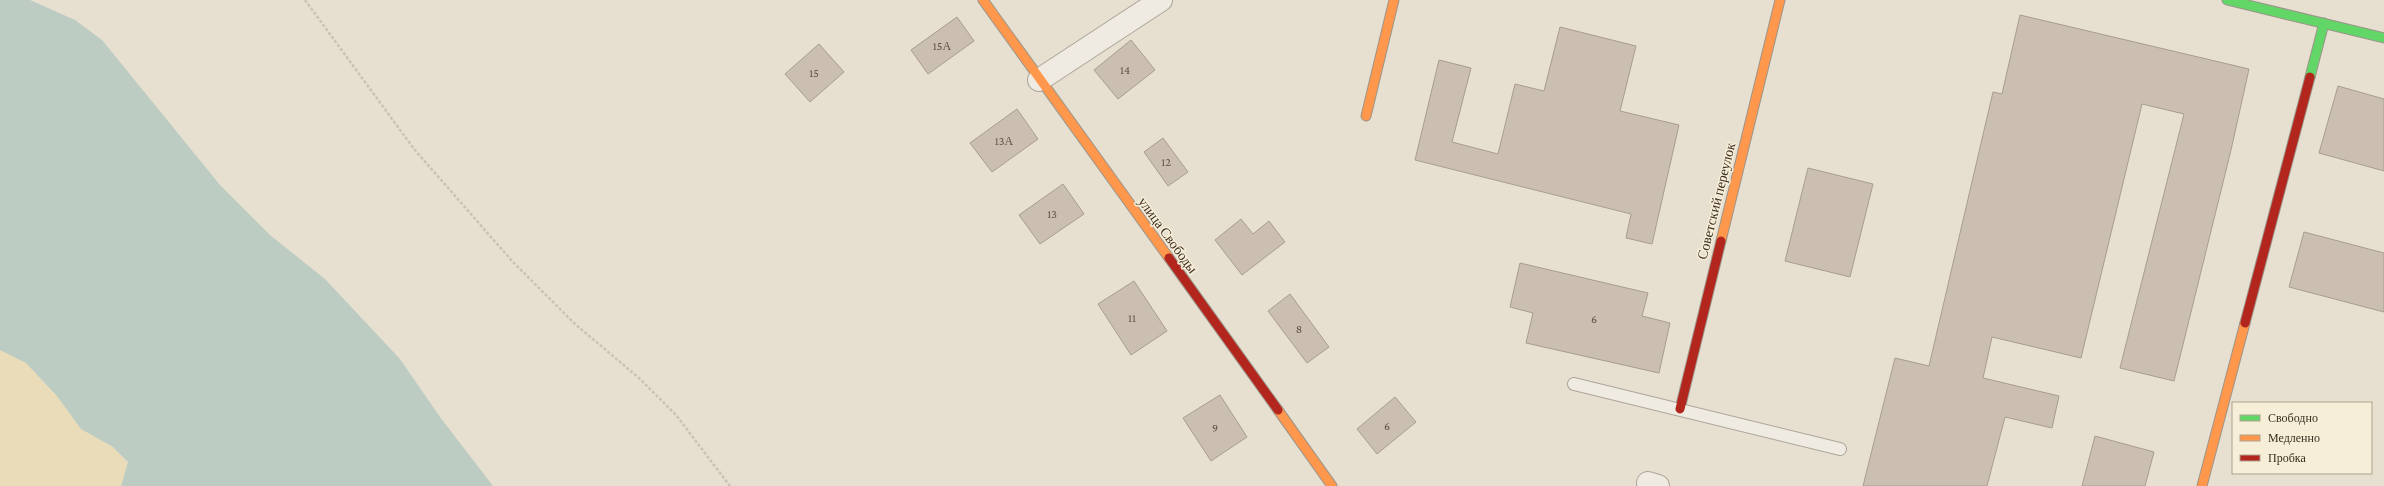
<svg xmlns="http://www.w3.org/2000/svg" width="2384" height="486" font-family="'Crimson Pro',serif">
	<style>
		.sand { fill: #eadcb9 }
		.water { fill: #bcccc2 }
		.building { fill: #cbbfb2; stroke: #a89c90 }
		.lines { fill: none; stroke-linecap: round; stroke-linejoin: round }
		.lane-casing { stroke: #ada599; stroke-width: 14 }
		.street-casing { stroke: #ada599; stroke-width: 24 }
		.fast-casing { stroke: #9c958a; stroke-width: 11 }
		.slow-casing { stroke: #9c958a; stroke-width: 11 }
		.jam-casing { stroke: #9c958a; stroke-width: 11 }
		.path { stroke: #c8c2b9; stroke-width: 2.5; stroke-dasharray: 3 2; stroke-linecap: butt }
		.lane { stroke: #efebe3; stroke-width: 12 }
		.street { stroke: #efebe3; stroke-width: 22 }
		.fast { stroke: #63d668; stroke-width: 9 }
		.slow { stroke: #ff974d; stroke-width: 9 }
		.jam { stroke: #b3261e; stroke-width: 9 }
		.labels { text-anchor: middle; stroke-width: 3; stroke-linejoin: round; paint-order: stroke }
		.number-label { font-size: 12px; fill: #605244 }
		.street-label { font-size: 14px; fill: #3d2e20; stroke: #f7eed8 }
	</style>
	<rect width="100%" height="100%" fill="#e7e0d1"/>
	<polygon class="sand" points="0,350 26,363 57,396 81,429 113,447 128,463 121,486 0,486"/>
	<polygon class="water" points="0,0 30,0 75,20 102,40 220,185 270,235 325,279 400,359 440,417 493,486 121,486 128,462 113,447 81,429 57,396 26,363 0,350"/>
	<g class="building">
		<polygon points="2020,15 2249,69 2231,150 2174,381 2120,368 2184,114 2142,104 2081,358 1992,337 1983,378 2059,396 2052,428 2005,417 1987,486 1863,486 1895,358 1929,366 1993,92 2002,94"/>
		<polygon points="957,17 974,41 928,74 911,50"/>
		<polygon points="1560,27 1636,46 1620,111 1679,125 1652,244 1626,238 1631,214 1415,160 1439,60 1471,68 1452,142 1498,154 1515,84 1544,91"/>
		<polygon points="1131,40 1155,70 1118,99 1094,70"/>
		<polygon points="819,44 844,72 810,102 785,74"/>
		<polygon points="2338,86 2384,99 2384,171 2319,153"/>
		<polygon points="1017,109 1038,139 992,172 970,143"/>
		<polygon points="1163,138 1188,172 1168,186 1144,152"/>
		<polygon points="1808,168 1873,184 1850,277 1785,261"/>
		<polygon points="1063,184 1084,214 1040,244 1019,215"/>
		<polygon points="1241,219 1253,234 1269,221 1285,242 1242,275 1215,240"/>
		<polygon points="2304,232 2384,253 2384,312 2289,287"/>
		<polygon points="1520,263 1648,293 1642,316 1670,323 1659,373 1526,343 1533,313 1510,307"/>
		<polygon points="1134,281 1167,331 1131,355 1098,304"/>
		<polygon points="1290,294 1329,347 1307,363 1268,311"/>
		<polygon points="1220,395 1247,437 1211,461 1183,418"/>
		<polygon points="1395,397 1416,422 1377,454 1357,429"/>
		<polygon points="2095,436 2154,452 2145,486 2082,486"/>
	</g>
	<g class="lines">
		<g class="lane-casing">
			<polyline id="lane" points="1574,384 1840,449"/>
		</g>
		<g class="street-casing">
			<g id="street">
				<polyline points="1039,80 1161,0"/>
				<polyline points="1648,483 1658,486"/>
			</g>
		</g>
		<g class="fast-casing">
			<g id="fast">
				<polyline points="2227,0 2384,38"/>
				<polyline points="2310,77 2324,23"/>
			</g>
		</g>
		<g class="slow-casing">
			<g id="slow">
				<polyline points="983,0 1169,258"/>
				<polyline points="1366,116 1394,0"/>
				<polyline points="1721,241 1780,0"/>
				<polyline points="1278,410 1332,486"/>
				<polyline points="2202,486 2245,323"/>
			</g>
		</g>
		<g class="jam-casing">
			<g id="jam">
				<polyline points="1169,258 1278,410"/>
				<polyline points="2245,323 2310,77"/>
				<polyline points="1680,409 1721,241"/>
			</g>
		</g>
		<polyline class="path" points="305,0 414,149 512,261 575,324 639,378 676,415 730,486"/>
		<use href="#lane" class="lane"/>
		<use href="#street" class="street"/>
		<use href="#fast" class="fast"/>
		<use href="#slow" class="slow"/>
		<use href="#jam" class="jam"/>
	</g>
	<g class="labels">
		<g class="number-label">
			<text x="942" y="50">15А</text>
			<text x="1125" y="74">14</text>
			<text x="814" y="77">15</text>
			<text x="1004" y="145">13А</text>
			<text x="1166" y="166">12</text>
			<text x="1052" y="218">13</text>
			<text x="1132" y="322">11</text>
			<text x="1594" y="323">6</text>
			<text x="1299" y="333">8</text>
			<text x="1387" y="430">6</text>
			<text x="1215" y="432">9</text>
		</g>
		<g class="street-label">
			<text transform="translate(1716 201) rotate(-76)" y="5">Советский переулок</text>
			<text transform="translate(1168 235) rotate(54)" y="5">улица Свободы</text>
		</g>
	</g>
	<rect x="2232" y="402" width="140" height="72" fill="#f7eed8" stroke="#ada18e"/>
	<rect x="2240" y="415" width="20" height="6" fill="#63d668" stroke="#ada18e"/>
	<text x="2268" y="422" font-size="12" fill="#3d2e20">Свободно</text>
	<rect x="2240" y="435" width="20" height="6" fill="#ff974d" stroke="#ada18e"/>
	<text x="2268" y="442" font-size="12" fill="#3d2e20">Медленно</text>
	<rect x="2240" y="455" width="20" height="6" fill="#b3261e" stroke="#ada18e"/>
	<text x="2268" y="462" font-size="12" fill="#3d2e20">Пробка</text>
</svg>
